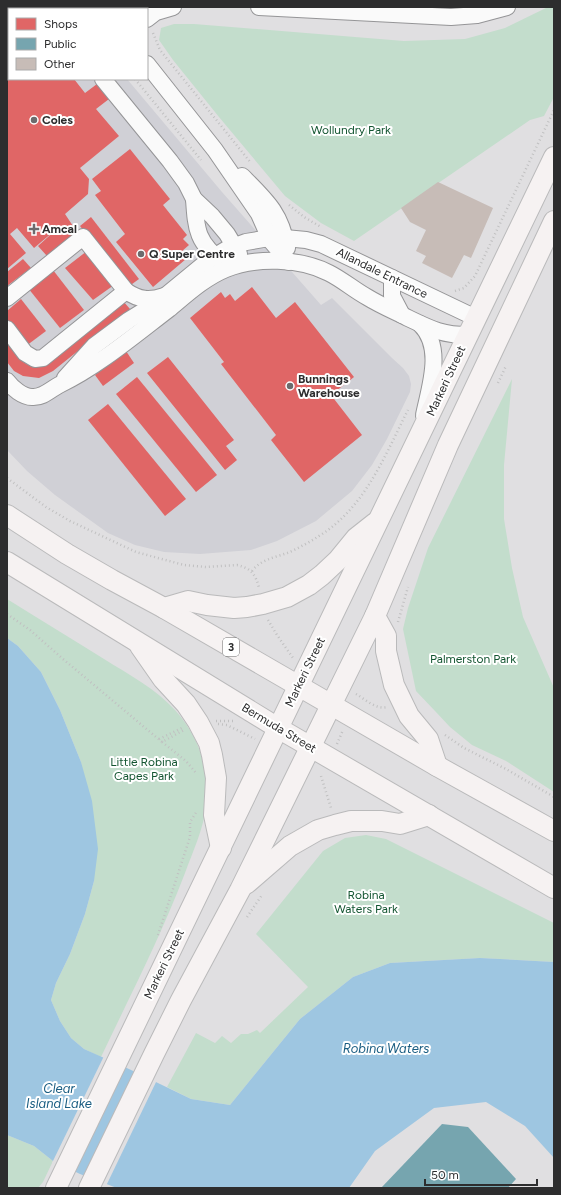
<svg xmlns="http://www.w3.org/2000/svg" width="561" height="1195" font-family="Figtree,sans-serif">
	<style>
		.built { fill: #d0d0d6 }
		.green { fill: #c3ddcc }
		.water { fill: #9ec6e1 }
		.pier { fill: #e0dfe1 }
		.shops { fill: #e06666 }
		.public { fill: #76a5af }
		.building { fill: #c7bcb7 }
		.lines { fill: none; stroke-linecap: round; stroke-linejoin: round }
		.minor-casing { stroke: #959597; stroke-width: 18 }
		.major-casing { stroke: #bababb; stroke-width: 22 }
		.path { stroke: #c0c0c1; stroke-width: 2.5; stroke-dasharray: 1 3; stroke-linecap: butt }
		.minor { stroke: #fafafa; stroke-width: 16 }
		.major { stroke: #f6f2f2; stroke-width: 20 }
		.poi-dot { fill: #6c6b6d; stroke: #fff; stroke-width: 1.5 }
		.labels { text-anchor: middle; stroke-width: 4; stroke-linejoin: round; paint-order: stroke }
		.shield { fill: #fff; stroke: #6c6c6d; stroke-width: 1 }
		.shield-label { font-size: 11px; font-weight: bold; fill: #2d2d2e }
		.poi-label { font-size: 12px; font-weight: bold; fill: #2d2d2e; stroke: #fff; text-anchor: start }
		.park-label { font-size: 12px; fill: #135531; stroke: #fff }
		.street-label { font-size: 12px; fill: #2d2d2e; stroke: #fff }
		.water-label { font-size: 13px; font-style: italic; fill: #185c81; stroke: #fff }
	</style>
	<rect width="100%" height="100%" fill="#e0dfe1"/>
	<polygon class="built" points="7,7 67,7 69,9 9,9 9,79 127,79 222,192 321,305 332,298 392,358 403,368 409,376 411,384 410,392 387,439 372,465 352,491 316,521 277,541 251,550 200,554 164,552 135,545 108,533 55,495 27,471 7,450"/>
	<g class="green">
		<polygon points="548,7 554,7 554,97 544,116 530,120 354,241 321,223 285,196 219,117 173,60 159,40 161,28 174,24 194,24 404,41 465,39 505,28"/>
		<polygon points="512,379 504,465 504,519 512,568 523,617 554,688 554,792 506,761 472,745 450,727 435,711 416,691 403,629 408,608 428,548"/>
		<path d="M7 599C39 619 72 639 104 659 128 674 156 689 175 710 200 738 210 770 206 807 203 830 193 851 185 873 161 936 130 996 101 1057L84 1049 71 1038 60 1021 51 1000 56 983 70 954 85 914 94 881 81 762 60 710 41 672 18 646 7 638Z"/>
		<polygon points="366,835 386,839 554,923 554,962 480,958 390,963 353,977 300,1019 230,1105 191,1099 167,1087 196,1033 215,1043 222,1036 231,1043 241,1034 248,1034 257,1030 260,1033 308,987 256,934 323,851 345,838"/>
		<polygon points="7,1135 34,1146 53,1161 43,1182 38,1188 7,1188"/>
	</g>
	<polygon class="water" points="7,638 18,646 41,672 60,710 81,762 92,801 98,849 94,881 85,914 70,954 56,983 51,1000 60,1021 71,1038 84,1049 129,1069 191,1099 230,1105 300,1019 353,977 390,963 480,958 554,962 554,1158 525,1126 486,1102 434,1108 375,1151 349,1188 117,1188 80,1174 53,1161 34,1146 7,1135"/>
	<g class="pier">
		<polygon points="104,1056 125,1065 74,1173 52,1163"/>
		<polygon points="137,1070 157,1080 106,1186 85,1178"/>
	</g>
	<g class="shops">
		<polygon points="7,7 17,7 18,9 9,9 9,79 74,79 85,93 97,84 109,99 96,109 119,136 80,168 89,179 88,194 65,214 77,232 47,256 38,246 59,227 34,248 17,228 10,234 26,253 7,269"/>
		<polygon points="130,149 170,199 163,205 187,235 183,239 189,245 181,252 186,259 153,287 116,242 125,234 95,195 101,191 92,179"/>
		<polygon points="91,217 139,279 128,287 80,226"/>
		<polygon points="87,251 114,285 93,300 65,268"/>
		<polygon points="23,259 31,268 7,286 7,272"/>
		<polygon points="53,270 84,310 60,328 28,288"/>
		<polygon points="252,287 276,318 295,302 354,377 331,395 362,435 304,482 271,440 276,435 221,364 224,362 190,318 221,292 225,298 230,294 235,301"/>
		<polygon points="21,299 46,331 26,346 7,323 7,311"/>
		<polygon points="123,301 130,309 53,371 39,378 23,376 14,371 7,362 7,341 22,361 28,365 38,366"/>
		<polygon points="126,351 134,363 103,386 95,375"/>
		<polygon points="168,357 234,440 226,446 237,460 225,470 147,373"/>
		<polygon points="137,377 217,475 196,492 116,394"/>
		<polygon points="108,404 186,499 165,516 88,420"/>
	</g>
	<polygon class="public" points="442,1124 468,1127 516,1179 508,1188 381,1188"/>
	<polygon class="building" points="438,182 493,208 471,258 464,255 452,278 422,263 426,256 416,251 426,230 410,222 401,208"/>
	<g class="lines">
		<g class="minor-casing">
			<g id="minor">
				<polyline points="45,7 47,9"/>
				<polyline points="101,7 103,9"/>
				<polyline points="259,7 451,17 477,15 507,7"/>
				<polyline points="147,19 156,12 173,7"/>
				<polyline points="147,64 215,150 259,214 271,241 289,262"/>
				<polyline points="103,79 170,161 186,183 194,199 212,216 227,234 239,254"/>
				<path d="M242 176C266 200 281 213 287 248"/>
				<path d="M194 199C196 230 197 243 224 263"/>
				<polyline points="392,278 392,296 402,315"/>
				<path d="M126 291C139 300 149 301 164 296"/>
				<polyline points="7,298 83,237 126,291 43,358 35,359 25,353 7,329"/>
				<path d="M420 324C444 347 430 386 424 415"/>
				<polyline points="65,378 94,346 129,320 158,302 209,260 227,249 246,242 269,238 285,238 306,240 321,244 476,318"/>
				<path d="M7 381C12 388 23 397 32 397 43 398 51 389 59 385 97 367 135 335 169 309 186 295 204 278 226 269 256 257 300 258 329 273 343 280 354 290 367 297 380 305 394 311 408 318 431 329 442 335 468 335"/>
			</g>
		</g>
		<g class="major-casing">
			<g id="major">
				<polyline points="7,515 67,554 112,580 164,608 437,766 554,831"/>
				<polyline points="7,562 278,728 554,888"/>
				<polyline points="164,608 188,601 207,605 234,608 247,607 263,604 287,597 309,585 322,575 338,560 356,538 375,523"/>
				<polyline points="375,616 386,636 386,651 394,685 409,716 428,739 437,766"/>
				<polyline points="140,646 163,679 186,704 198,722 209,743 212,755 216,778 214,815 221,848"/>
				<polyline points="246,884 290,846 318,830 335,825 351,821 382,821 400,824 429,815"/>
				<polyline points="56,1188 554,157"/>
				<polyline points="89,1188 154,1054 181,1000 240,890 375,616 448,445 554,221"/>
			</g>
		</g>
		<g class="path">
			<polyline points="78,7 80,9"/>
			<polyline points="153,33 160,50 251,163"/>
			<polyline points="135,79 201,160"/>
			<polyline points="289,205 304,217 321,227"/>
			<polyline points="455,291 464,288 475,276 554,110"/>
			<polyline points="498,383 506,366"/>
			<path d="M7 478 46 507 70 521 136 552 184 565 206 567 237 565C251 568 256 575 259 588"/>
			<path d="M252 571C261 559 277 557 290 552 300 547 310 542 319 536 365 508 385 455 408 410"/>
			<polyline points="7,614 30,630 63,659 162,742 184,730"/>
			<polyline points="268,620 277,635 293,658"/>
			<polyline points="398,622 408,587"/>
			<path d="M356 694C365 699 376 710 387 707"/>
			<polyline points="216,721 233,721"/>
			<polyline points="218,724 227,725 255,739"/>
			<polyline points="445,735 464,748 506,769 554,797"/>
			<polyline points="159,739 182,728"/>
			<polyline points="162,742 186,761 196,773"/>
			<polyline points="337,744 343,730"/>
			<polyline points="321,776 331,808"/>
			<polyline points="247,917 262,895"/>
			<polyline points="158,935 190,837 190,822 197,811"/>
		</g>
		<use href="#minor" class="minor"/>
		<use href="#major" class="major"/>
	</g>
	<g class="poi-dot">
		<circle cx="34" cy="120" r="4"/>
		<path d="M32 223h4v4h4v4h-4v4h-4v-4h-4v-4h4z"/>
		<circle cx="141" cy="254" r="4"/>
		<circle cx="290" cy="386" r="4"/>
	</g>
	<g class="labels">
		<rect class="shield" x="223" y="638" width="16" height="18" rx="3"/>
		<g class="shield-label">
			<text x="231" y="651">3</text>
		</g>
		<g class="poi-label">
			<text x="42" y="124">Coles</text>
			<text x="42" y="233">Amcal</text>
			<text x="149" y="258">Q Super Centre</text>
			<text x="298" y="383">Bunnings<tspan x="298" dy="14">Warehouse</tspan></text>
		</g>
		<g class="park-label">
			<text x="351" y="134">Wollundry Park</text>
			<text x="473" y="663">Palmerston Park</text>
			<text x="144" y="766">Little Robina<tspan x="144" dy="14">Capes Park</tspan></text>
			<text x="366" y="899">Robina<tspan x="366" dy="14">Waters Park</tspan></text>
		</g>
		<g class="street-label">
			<text transform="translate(382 273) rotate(26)" y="4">Allandale Entrance</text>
			<text transform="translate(446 381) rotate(-65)" y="4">Markeri Street</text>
			<text transform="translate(305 672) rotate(-64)" y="4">Markeri Street</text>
			<text transform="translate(279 728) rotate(31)" y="4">Bermuda Street</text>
			<text transform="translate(164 964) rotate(-64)" y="4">Markeri Street</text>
		</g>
		<g class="water-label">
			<text x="386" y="1053">Robina Waters</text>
			<text x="59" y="1093">Clear<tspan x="59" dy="15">Island Lake</tspan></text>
		</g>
	</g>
	<rect width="561" height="1195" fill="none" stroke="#2d2d2e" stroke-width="16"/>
	<rect x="8" y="8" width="140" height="72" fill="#ffffff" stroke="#ababab"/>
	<rect x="16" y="18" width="20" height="12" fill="#e06666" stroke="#ababab"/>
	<text x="44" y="28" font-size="12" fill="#2d2d2e">Shops</text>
	<rect x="16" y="38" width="20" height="12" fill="#76a5af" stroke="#ababab"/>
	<text x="44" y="48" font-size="12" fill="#2d2d2e">Public</text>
	<rect x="16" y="58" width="20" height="12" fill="#c7bcb7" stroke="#ababab"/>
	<text x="44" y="68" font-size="12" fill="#2d2d2e">Other</text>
	<path d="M425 1179v6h112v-6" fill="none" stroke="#2d2d2e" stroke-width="2"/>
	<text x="431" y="1179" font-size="12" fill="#2d2d2e" stroke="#ffffff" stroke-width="3" paint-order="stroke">50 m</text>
</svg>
